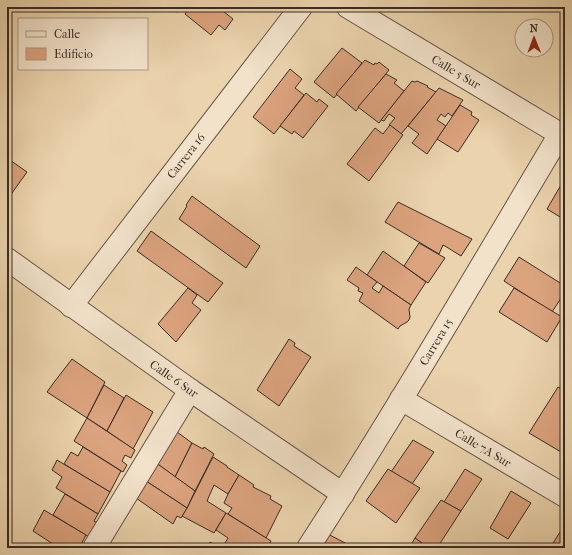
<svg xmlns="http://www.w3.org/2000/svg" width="572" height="555" font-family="'IM FELL French Canon',serif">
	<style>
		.building { fill: #dba37e; stroke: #392c26 }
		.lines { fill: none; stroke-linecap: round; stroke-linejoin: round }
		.minor-casing { stroke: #665648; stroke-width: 24 }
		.minor { stroke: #f2e2ca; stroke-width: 22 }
		.labels { text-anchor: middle; stroke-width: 3; stroke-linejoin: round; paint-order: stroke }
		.street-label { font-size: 12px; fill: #392c26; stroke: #f2e2ca }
	</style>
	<rect width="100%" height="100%" fill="#ebd3ad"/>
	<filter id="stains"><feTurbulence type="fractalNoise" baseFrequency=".005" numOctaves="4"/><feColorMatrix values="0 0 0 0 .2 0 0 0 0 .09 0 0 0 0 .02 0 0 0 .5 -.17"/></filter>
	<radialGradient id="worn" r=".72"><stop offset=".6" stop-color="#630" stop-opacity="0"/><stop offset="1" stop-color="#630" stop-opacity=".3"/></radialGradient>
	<g class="building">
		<polygon points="167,7 181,7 177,12"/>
		<polygon points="190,7 218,7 233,19 225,30 219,25 211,35 185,14"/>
		<polygon points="342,48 362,63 334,98 314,82"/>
		<polygon points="365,60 374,65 375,63 377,64 379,62 389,70 356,111 336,94"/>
		<polygon points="290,69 302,79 295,88 304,95 274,134 253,117"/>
		<polygon points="386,74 397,80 394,83 404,91 379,123 358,107"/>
		<polygon points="412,81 415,82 417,81 428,86 427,87 436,92 401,134 389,125 395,118 389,114 384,121 381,120"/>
		<polygon points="439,88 463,100 452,116 448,113 445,117 441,114 437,120 446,126 427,154 412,143 419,134 408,126"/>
		<polygon points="306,93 317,102 319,99 328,106 303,138 294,131 292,134 280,126"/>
		<polygon points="460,105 472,112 471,115 479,120 458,152 437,139"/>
		<polygon points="390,125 403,135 369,181 347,164 375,128 383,134"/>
		<polygon points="7,158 27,172 7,200"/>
		<polygon points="561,185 565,187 565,220 547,209"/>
		<polygon points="192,196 260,246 246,268 179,219 187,206 186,205"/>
		<polygon points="398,202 472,239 461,256 445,246 443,245 439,254 385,222"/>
		<polygon points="151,231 223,283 208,302 137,251"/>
		<polygon points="419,243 445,258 428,283 404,266"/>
		<polygon points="383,251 426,282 411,305 367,275"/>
		<polygon points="519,257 565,286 565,292 552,312 504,281"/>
		<polygon points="356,267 377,282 372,288 379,293 383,286 411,305 409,309 410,317 409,320 407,322 400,326 398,329 359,301 363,293 358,291 359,288 347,280"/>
		<polygon points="188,288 197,295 192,303 201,310 176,342 158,324"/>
		<polygon points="514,288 562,317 547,342 499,312"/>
		<polygon points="289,339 295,343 294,346 311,357 279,406 257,390"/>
		<polygon points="72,359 105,382 87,418 47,392 55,381"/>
		<polygon points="104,385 124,398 107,431 87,418"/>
		<polygon points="558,387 565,391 565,446 561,452 529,433"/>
		<polygon points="126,395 153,412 133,449 107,431"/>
		<polygon points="87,418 135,450 131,458 125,455 122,461 127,465 123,472 74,441"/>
		<polygon points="173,429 192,443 175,477 155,462"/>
		<polygon points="413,440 434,452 412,484 391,472"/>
		<polygon points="192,443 203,449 204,447 214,454 195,491 175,477"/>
		<polygon points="83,447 121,471 110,492 64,464 71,452 78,456"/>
		<polygon points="213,457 227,466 227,467 239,475 228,494 214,485 207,501 226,513 214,533 182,516 187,508"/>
		<polygon points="57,460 110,492 98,514 56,488 62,477 52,470"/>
		<polygon points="155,462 195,491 187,508 146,481"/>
		<polygon points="388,469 420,488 396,523 366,501"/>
		<polygon points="465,469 482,479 461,511 444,502"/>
		<polygon points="239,475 254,485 253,487 271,496 270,499 282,506 266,538 228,514 232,508 224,503 228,494"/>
		<polygon points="146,481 187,508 181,518 177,516 173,524 136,498"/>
		<polygon points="511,491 531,503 508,539 490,528"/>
		<polygon points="65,494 98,514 94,521 97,523 89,537 53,515"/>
		<polygon points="441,500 461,511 437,548 429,548 415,538"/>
		<polygon points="44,510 86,535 79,548 59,548 33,531"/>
		<polygon points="226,513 271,541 267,548 222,548 228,538 216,530"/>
		<polygon points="324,532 349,545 347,548 316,548"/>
		<polygon points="560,532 565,535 565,548 550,548"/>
		<polygon points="415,538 429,548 409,548"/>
		<polygon points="210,542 220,548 207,548"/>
	</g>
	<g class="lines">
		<g class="minor-casing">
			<g id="minor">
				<polyline points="348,7 565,137"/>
				<polyline points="7,259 190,390 343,494"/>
				<polyline points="71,306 301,7"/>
				<polyline points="401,399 565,496"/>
				<polyline points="94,548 190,390"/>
				<path d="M308 548C396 412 477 273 560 134"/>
			</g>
		</g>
		<use href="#minor" class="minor"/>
	</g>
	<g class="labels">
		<g class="street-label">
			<text transform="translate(456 72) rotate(31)" y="4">Calle 5 Sur</text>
			<text transform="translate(186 156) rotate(-52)" y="4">Carrera 16</text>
			<text transform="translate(436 342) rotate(-59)" y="4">Carrera 15</text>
			<text transform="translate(174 379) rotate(35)" y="4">Calle 6 Sur</text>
			<text transform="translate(483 448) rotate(31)" y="4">Calle 7A Sur</text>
		</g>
	</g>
	<rect width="572" height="555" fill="none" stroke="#ebd3ad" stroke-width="24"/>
	<rect x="8" y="8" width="556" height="539" fill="none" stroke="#392c26" stroke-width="2"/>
	<rect x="12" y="12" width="548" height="531" fill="none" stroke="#392c26"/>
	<rect x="18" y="18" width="130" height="52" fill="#f2e2ca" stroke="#a89988"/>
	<rect x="26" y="31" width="20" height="6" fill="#f2e2ca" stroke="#a89988"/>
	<text x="54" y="38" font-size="12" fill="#392c26">Calle</text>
	<rect x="26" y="48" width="20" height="12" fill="#dba37e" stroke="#a89988"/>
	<text x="54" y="58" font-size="12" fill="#392c26">Edificio</text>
	<g transform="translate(534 38) rotate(359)"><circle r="19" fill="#f2e2ca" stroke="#a89988"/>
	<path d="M0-3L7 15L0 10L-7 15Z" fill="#8f2418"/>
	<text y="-6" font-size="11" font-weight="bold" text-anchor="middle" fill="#392c26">N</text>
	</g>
	<rect width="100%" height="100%" filter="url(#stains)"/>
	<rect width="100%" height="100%" fill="url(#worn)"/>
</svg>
